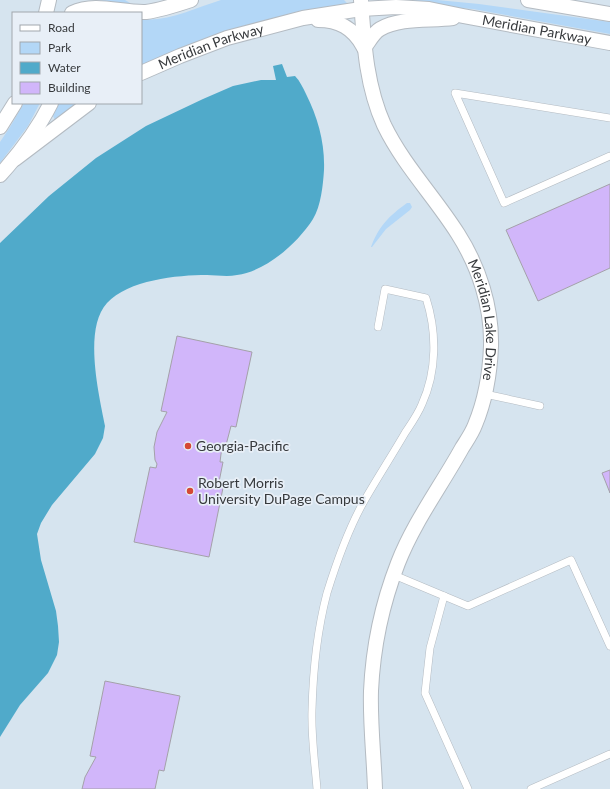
<svg xmlns="http://www.w3.org/2000/svg" width="610" height="789" font-family="Lato,sans-serif">
	<style>
		.built { fill: #d6e4ef; fill-rule: evenodd }
		.green { fill: #b3d7f7 }
		.water { fill: #50aaca }
		.building { fill: #d1b6fa; stroke: #a4a1a9 }
		.lines { fill: none; stroke-linecap: round; stroke-linejoin: round }
		.lane-casing { stroke: #b4bbc2; stroke-width: 8 }
		.street-casing { stroke: #b4bbc2; stroke-width: 16 }
		.lane { stroke: #fff; stroke-width: 7 }
		.street { stroke: #fff; stroke-width: 14 }
		.poi-dot { fill: #d54934; stroke: #e8eff7; stroke-width: 1.5 }
		.labels { text-anchor: middle; stroke-width: 3.5; stroke-linejoin: round; paint-order: stroke }
		.street-label { font-size: 14px; fill: #373a3d; stroke: #e8eff7 }
		.poi-label { font-size: 14px; fill: #373a3d; stroke: #e8eff7; text-anchor: start }
	</style>
	<rect width="100%" height="100%" fill="#e8eff7"/>
	<path class="built" d="M0 0H610V789H0ZM13 13H141V103H13Z"/>
	<g class="green">
		<polygon points="99,0 125,0 130,3 128,6"/>
		<path d="M221 0H344L349 5C300 13 252 21 205 39 184 47 162 58 141 68V19C168 22 195 8 221 0Z"/>
		<polygon points="388,0 437,0 479,4 610,22 610,34 473,9 379,2"/>
		<polygon points="24,103 40,103 28,126 0,163 0,142 10,127"/>
		<polygon points="59,103 80,103 55,120 53,116"/>
		<path d="M407 203H410L412 207 410 210 386 229 372 247H371C379 226 389 216 407 203Z"/>
	</g>
	<path class="water" d="M282 64 287 77 295 76C300 81 303 88 306 94 318 118 325 143 324 170 323 185 321 206 313 219 297 244 266 271 237 275 227 277 216 275 207 275 177 275 128 280 107 303 83 329 99 395 105 426L103 438 95 454 52 505 41 523 37 534 41 560 56 611 58 626 59 642 57 655 48 673 20 705 0 737V243L49 196 96 158 146 126 203 99 233 86 261 80H276L273 66Z"/>
	<g class="building">
		<polygon points="610,184 610,268 538,301 506,230"/>
		<polygon points="177,336 252,352 236,427 231,426 226,445 223,444 221,454 220,462 223,462 219,482 224,483 209,557 134,542 150,467 156,468 157,464 155,460 154,447 157,432 167,412 161,411"/>
		<polygon points="610,470 610,493 602,473"/>
		<polygon points="105,681 180,696 164,771 159,770 155,789 82,789 85,777 96,757 90,756"/>
	</g>
	<g class="lines">
		<g class="lane-casing">
			<g id="lane">
				<polyline points="610,118 455,93 504,203 610,156"/>
				<polyline points="485,394 540,406"/>
				<polyline points="394,575 468,606 571,560 610,646"/>
				<polyline points="444,596 430,648 425,693 468,789"/>
				<path d="M317 789C315 763 311 736 312 710 313 671 317 631 327 593 336 564 348 530 363 503 376 480 391 457 405 433 411 424 418 414 422 404 437 371 437 332 426 298L385 289 378 327"/>
				<polyline points="531,789 610,754"/>
			</g>
		</g>
		<g class="street-casing">
			<g id="street">
				<path id="s1" d="M361 0C364 43 366 85 384 125 404 166 434 196 458 234 479 267 492 307 491 346 490 373 485 401 475 425 472 433 467 440 462 448 441 486 414 522 398 563 382 604 373 647 371 691 370 724 374 757 375 789"/>
				<polyline points="528,0 610,14"/>
				<polyline points="46,13 49,0"/>
				<path d="M72 13C96 2 121 13 146 12 161 10 176 5 191 0"/>
				<path d="M318 20C339 20 353 28 363 46"/>
				<path d="M364 48C369 42 373 33 380 29 400 17 431 21 453 18"/>
				<path id="s2" d="M141 73 180 56 227 38 303 18 361 9 396 7 429 9 463 16 610 43"/>
				<polyline points="0,127 15,103"/>
				<polyline points="15,159 89,103"/>
				<path d="M0 175C20 153 38 129 51 103"/>
			</g>
		</g>
		<use href="#lane" class="lane"/>
		<use href="#street" class="street"/>
	</g>
	<g class="poi-dot">
		<circle cx="188" cy="446" r="4"/>
		<circle cx="190" cy="491" r="4"/>
	</g>
	<g class="labels">
		<g class="street-label">
			<text dy="5" stroke="none"><textPath href="#s2" startOffset="408">Meridian Parkway</textPath></text>
			<text dy="5" stroke="none"><textPath href="#s2" startOffset="75">Meridian Parkway</textPath></text>
			<text dy="5" stroke="none"><textPath href="#s1" startOffset="351">Meridian Lake Drive</textPath></text>
		</g>
		<g class="poi-label">
			<text x="196" y="451">Georgia-Pacific</text>
			<text x="198" y="488">Robert Morris<tspan x="198" dy="16">University DuPage Campus</tspan></text>
		</g>
	</g>
	<rect x="12" y="12" width="130" height="92" fill="#e8eff7" stroke="#a1a7ad"/>
	<rect x="20" y="25" width="20" height="6" fill="#ffffff" stroke="#a1a7ad"/>
	<text x="48" y="32" font-size="12" fill="#373a3d">Road</text>
	<rect x="20" y="42" width="20" height="12" fill="#b3d7f7" stroke="#a1a7ad"/>
	<text x="48" y="52" font-size="12" fill="#373a3d">Park</text>
	<rect x="20" y="62" width="20" height="12" fill="#50aaca" stroke="#a1a7ad"/>
	<text x="48" y="72" font-size="12" fill="#373a3d">Water</text>
	<rect x="20" y="82" width="20" height="12" fill="#d1b6fa" stroke="#a1a7ad"/>
	<text x="48" y="92" font-size="12" fill="#373a3d">Building</text>
</svg>
